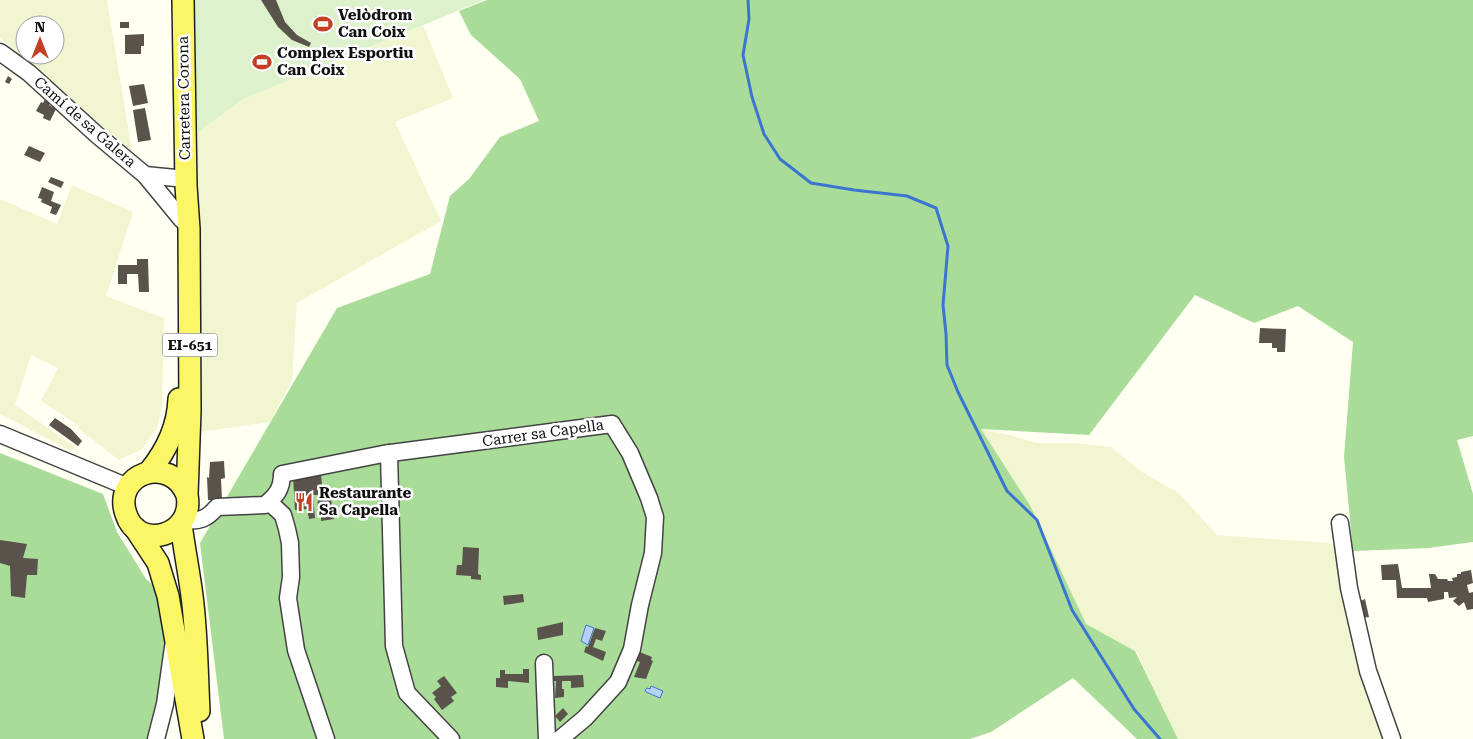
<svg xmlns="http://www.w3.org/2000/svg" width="1473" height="739" font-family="'Roboto Serif',serif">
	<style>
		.farmland { fill: #f1f6d1; fill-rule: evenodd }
		.forest { fill: #a9dc99 }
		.pitch { fill: #ddf2cc }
		.water { fill: #b6d1f8; stroke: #3b75d0 }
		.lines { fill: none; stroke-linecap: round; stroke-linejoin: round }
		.stream { stroke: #3b75d0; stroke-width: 3 }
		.building { fill: #59534c }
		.minor-casing { stroke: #434343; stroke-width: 19 }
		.major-casing { stroke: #212121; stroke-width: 24 }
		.minor { stroke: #fff; stroke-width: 16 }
		.major { stroke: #fbf666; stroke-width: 21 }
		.labels { text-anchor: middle; stroke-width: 5; stroke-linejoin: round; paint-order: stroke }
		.shield { fill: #fff; stroke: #585858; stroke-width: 1 }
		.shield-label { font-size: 14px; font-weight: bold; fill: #101010 }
		.poi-label { font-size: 15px; font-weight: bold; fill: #101010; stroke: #fff; text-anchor: start }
		.street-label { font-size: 15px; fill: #101010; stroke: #fff }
	</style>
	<rect width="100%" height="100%" fill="#fffff2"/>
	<g class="farmland">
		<path d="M0 0H107L132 151 0 38ZM25 25H55V55H25Z"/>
		<polygon points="423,25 453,98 395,122 441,221 297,303 292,380 270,422 200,432 194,138 198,132 243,99"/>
		<polygon points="72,185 133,212 106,296 164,318 162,405 157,428 142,449 119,460 80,430 77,424 41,401 58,368 31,355 15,405 75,447 71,451 0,414 0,199 57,224"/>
		<polygon points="981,429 1010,435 1037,443 1076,443 1111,447 1142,472 1179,493 1217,535 1330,543 1340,551 1387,739 1178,739 1136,651 1086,625 1031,507"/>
	</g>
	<g class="forest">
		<polygon points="487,0 1473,0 1473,436 1457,440 1473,494 1473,542 1428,548 1353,551 1344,457 1353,342 1298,306 1254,323 1195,295 1089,435 981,429 1031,507 1086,624 1135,651 1178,739 1137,739 1073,678 991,732 970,739 224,739 200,543 337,308 430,274 450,196 469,179 500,137 539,121 520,79 471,35 459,11"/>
		<polygon points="0,453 103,494 117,532 146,579 166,596 173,642 156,739 0,739"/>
	</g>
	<polygon class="pitch" points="191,0 484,0 243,99 198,132 193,99"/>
	<g class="water">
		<polygon points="586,625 594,628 588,645 581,641"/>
		<polygon points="651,686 663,691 660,698 646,692 645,690 647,688 650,689"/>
	</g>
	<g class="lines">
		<polyline class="stream" points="748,0 749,19 743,55 752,97 764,134 780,159 811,183 854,190 907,196 936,208 948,246 943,305 946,334 947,365 958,392 1007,491 1037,520 1072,610 1134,709 1160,739"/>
	</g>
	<g class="building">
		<polygon points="261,0 276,0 285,22 297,35 311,43 309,47 292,40 278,27"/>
		<rect x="120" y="22" width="9" height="6"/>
		<polygon points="144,34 144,46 141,46 141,54 125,54 125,35"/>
		<polygon points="8,76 12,79 9,84 5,82"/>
		<polygon points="144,84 148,103 133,106 129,86"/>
		<polygon points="46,97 50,102 49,105 56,109 50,121 43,118 44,115 36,111 41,102 43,103"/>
		<polygon points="145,108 151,140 138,142 133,110"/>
		<polygon points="29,146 45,153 40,162 24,155"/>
		<polygon points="51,177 64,182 61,188 48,182"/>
		<polygon points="42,187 54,192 51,201 61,205 56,215 50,213 52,207 41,202 42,199 38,198"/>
		<polygon points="137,259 148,259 149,292 139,292 138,274 127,274 127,284 118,284 118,265 137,265"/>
		<polygon points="1260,328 1286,329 1285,352 1277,352 1277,348 1272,348 1272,343 1259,343"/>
		<polygon points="55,418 71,429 82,441 78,446 49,425"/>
		<polygon points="224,461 225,478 221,479 222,500 208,500 207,477 209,478 210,462"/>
		<polygon points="321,474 322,485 319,485 319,495 313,495 315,518 309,519 307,509 295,510 293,476"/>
		<polygon points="329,486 334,519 321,521 321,514 317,513 318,498 322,498 321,487"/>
		<polygon points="0,540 27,544 23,558 38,559 37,575 27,575 25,598 11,596 10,566 0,563"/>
		<polygon points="463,547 479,548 478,574 481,575 481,580 471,579 471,576 456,575 457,565 462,565"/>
		<polygon points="1398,564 1402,588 1431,588 1429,574 1435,574 1438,579 1447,579 1448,581 1453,581 1452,578 1457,577 1457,574 1461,574 1461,572 1471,570 1473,583 1467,585 1469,593 1473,592 1473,609 1467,610 1464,602 1459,606 1453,601 1457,597 1449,598 1448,592 1444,592 1444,599 1428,602 1427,598 1397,598 1396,580 1382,580 1381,565"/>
		<polygon points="523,594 524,602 504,605 503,596"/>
		<polygon points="1365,599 1369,617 1361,618 1358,602"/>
		<polygon points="563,622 563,635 538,640 537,628"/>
		<polygon points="595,628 606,631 602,641 596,639 593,647 606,652 603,661 584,652 586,646 588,647"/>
		<polygon points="637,651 652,657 651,660 653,661 646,679 634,677 640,662 634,660"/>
		<polygon points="523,669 529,669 529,683 508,681 508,688 496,687 496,678 500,678 500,670 505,670 505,674 523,674"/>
		<polygon points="583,675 584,687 571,688 571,681 562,681 562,689 564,689 564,697 555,698 556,681 553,681 553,676"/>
		<polygon points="444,676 457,693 451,697 454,701 442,710 434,699 436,697 432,693 441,686 437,681"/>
		<polygon points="563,708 568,714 560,722 555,716"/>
	</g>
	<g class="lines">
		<g class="minor-casing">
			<g id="minor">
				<polyline points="0,52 29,73 96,134 145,175 182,220"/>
				<polyline points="145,175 186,179"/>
				<polyline points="0,434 128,487"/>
				<polyline points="389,453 394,646 407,693 451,739"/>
				<polyline points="269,502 283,515 287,529 290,543 291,577 288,598 296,650 326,739"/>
				<path d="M184 520C199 522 207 519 217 507L265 505C276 496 282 489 282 474L383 454 612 424 630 453 649 498 655 517 653 553 640 605 632 649 618 682 585 718 560 739"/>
				<polyline points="1340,523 1349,588 1368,671 1392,739"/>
				<polyline points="544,663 547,739"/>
				<polyline points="156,739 165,704 173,647"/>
			</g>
		</g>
		<g class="major-casing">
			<g id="major">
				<path d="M183 0 186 186 189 229 190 411 187 495C195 536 138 552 126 514 112 474 170 453 187 495"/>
				<path d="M149 472C167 450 178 427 179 399"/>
				<path d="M181 524C184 548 189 572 192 596 197 634 197 673 199 711"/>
				<polyline points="135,528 158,563 168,596 193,739"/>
			</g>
		</g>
		<use href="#minor" class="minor"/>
		<use href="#major" class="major"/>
	</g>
	<defs>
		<g id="stadium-bare" transform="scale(1.5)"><path d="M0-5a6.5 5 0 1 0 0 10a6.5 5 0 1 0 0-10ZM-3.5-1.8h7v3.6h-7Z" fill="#c43e23" stroke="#fff" stroke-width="2.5" paint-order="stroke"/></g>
		<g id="restaurant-bare" transform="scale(1.5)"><path d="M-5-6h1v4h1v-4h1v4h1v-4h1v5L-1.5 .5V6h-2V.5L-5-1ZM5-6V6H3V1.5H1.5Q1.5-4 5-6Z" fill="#c43e23" stroke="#fff" stroke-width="2.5" paint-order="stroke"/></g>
	</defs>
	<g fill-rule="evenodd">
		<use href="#stadium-bare" x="323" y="24"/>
		<use href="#stadium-bare" x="262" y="62"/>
		<use href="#restaurant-bare" x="304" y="502"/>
	</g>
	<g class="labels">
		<rect class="shield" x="162.5" y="333.5" width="55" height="23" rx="4"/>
		<g class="shield-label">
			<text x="190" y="350">EI-651</text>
		</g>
		<g class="poi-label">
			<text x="338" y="20">Velòdrom<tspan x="338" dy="17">Can Coix</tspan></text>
			<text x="277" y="58">Complex Esportiu<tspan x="277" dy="17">Can Coix</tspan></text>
			<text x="319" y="498">Restaurante<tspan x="319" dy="17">Sa Capella</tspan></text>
		</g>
		<g class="street-label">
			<text transform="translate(184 98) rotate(-91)" y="5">Carretera Corona</text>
			<text transform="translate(85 122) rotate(41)" y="5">Camí de sa Galera</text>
			<text transform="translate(543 433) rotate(-8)" y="5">Carrer sa Capella</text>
		</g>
	</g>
	<g transform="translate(40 40)"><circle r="24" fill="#ffffff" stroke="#9f9f9f"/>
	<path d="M0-4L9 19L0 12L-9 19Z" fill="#c43e23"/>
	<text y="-8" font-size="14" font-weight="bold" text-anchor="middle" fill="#101010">N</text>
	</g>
</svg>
